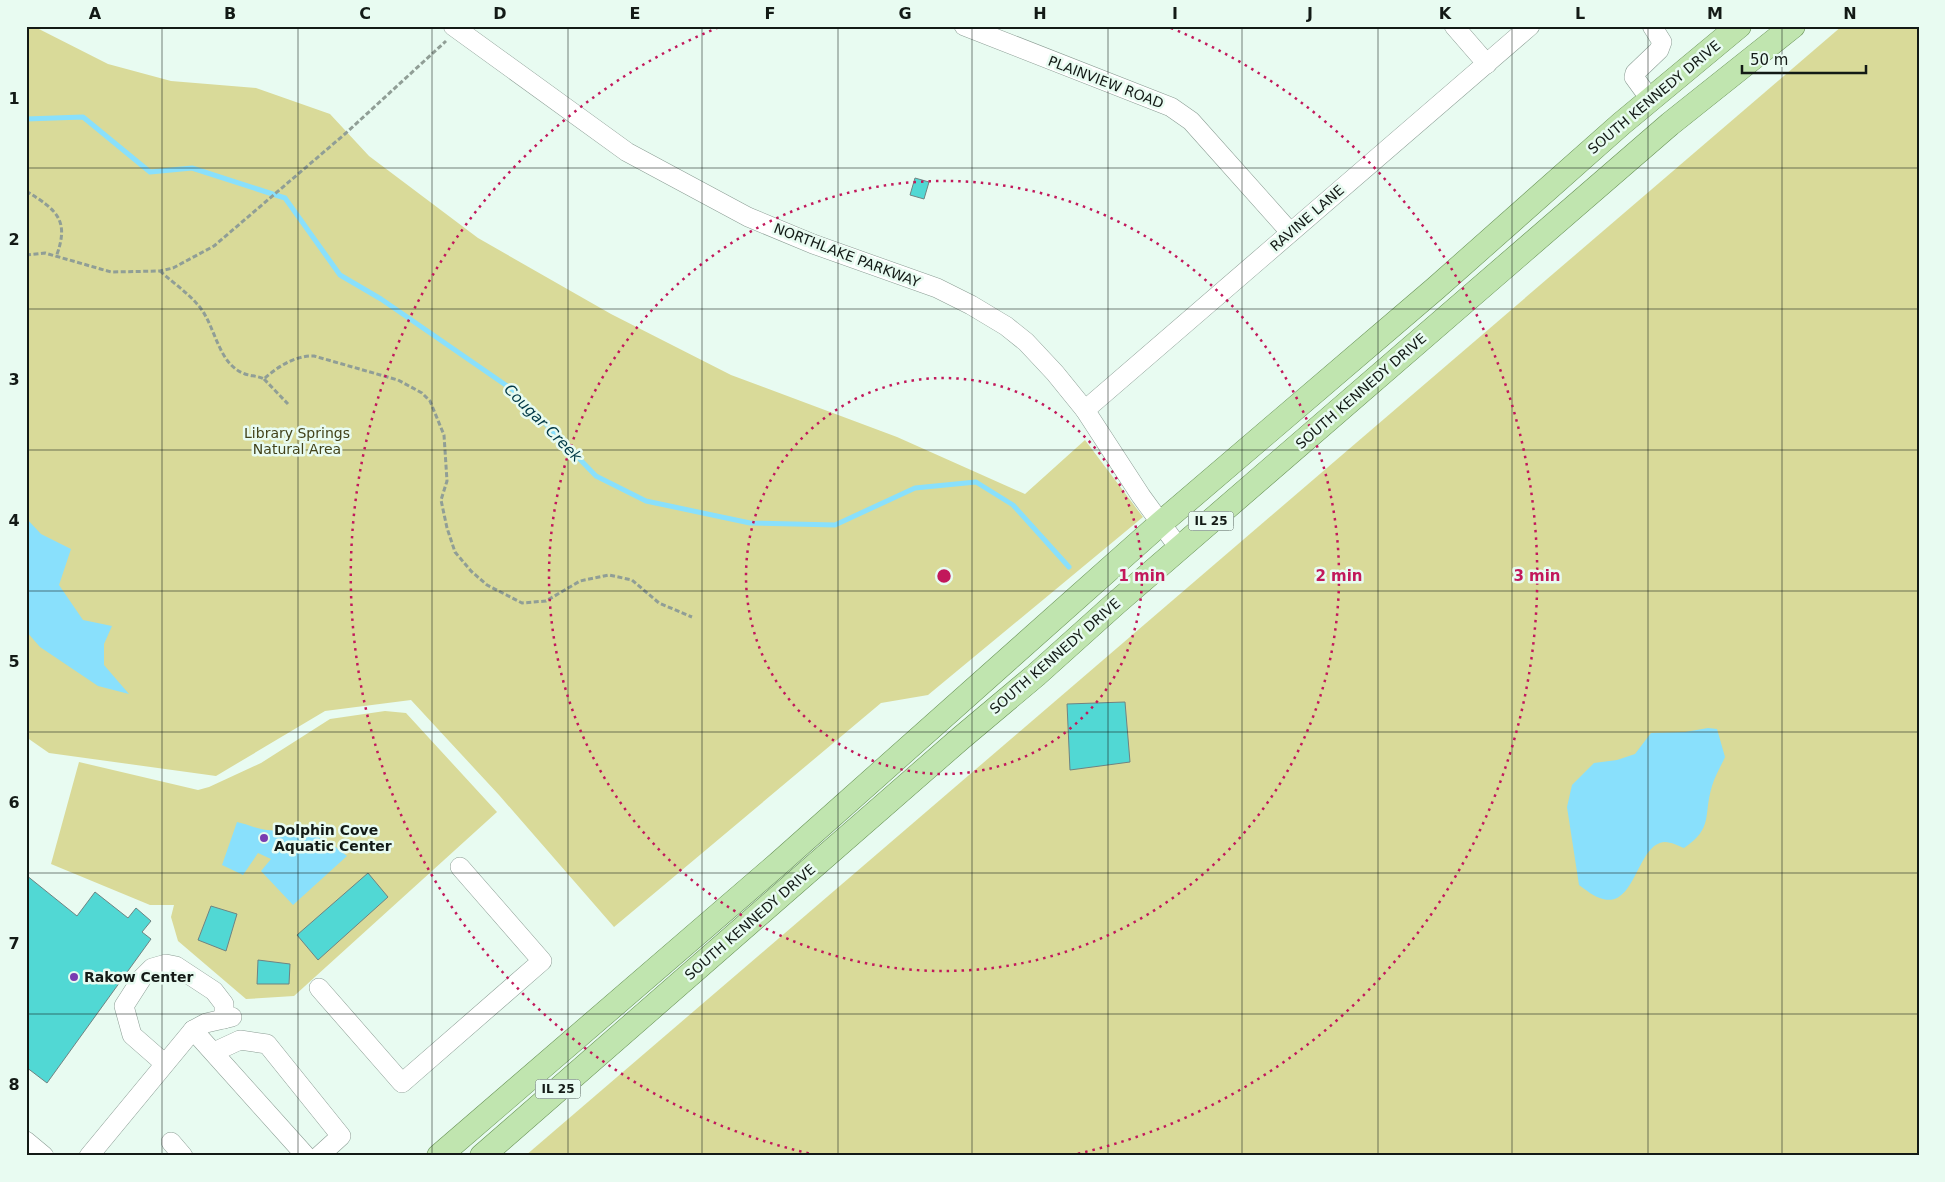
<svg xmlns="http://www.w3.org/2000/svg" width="1945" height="1182" font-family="'DejaVu Sans',sans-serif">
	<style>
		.green { fill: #d9da99 }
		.water { fill: #89e0fc }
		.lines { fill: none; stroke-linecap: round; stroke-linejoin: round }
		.stream { stroke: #89e0fc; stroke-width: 5 }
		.building { fill: #51d8d4; stroke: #6f8382 }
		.minor-casing { stroke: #8b9d94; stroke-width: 20 }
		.major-casing { stroke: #689256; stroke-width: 25 }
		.path { stroke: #909e96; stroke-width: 3; stroke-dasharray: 5 2.5; stroke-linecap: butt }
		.minor { stroke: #fff; stroke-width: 19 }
		.major { stroke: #c0e5af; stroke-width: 24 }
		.grid { fill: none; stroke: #131a16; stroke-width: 1; stroke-opacity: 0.55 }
		.ring { fill: none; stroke: #c2185b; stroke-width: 2.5; stroke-dasharray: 2.5 5 }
		.poi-dot { fill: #793cb1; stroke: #e8fbf1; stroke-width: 2 }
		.labels { text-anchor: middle; stroke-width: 5; stroke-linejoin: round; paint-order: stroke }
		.shield { fill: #e8fbf1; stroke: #535e58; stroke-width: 1 }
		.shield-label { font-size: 12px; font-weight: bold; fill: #131a16 }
		.street-label { font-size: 14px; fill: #131a16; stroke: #e8fbf1 }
		.park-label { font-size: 14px; fill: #42421a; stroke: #e8fbf1 }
		.poi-label { font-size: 14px; font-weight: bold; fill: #131a16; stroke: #e8fbf1; text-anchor: start }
		.water-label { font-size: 15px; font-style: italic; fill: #003846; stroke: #e8fbf1 }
		.centre { fill: #c2185b; stroke: #e8fbf1; stroke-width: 2.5 }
		.ring-label { font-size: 15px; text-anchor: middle; font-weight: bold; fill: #c2185b; stroke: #e8fbf1; stroke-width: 5; stroke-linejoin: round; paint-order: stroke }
		.neatline { fill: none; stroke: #131a16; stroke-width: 2 }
		.grid-label { font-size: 16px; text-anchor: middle; font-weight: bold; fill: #131a16 }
	</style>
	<rect width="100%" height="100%" fill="#e8fbf1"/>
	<g class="green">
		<polygon points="26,26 33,26 108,64 171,81 256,88 330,114 369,156 478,238 611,314 731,375 897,437 1025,494 1085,440 1143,517 928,695 881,703 614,927 499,795 411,700 325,711 216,776 49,753 26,737"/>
		<polygon points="1842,26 1919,26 1919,1156 525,1156"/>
		<polygon points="385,711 406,713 497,812 294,996 246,999 178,941 171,917 174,905 150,905 51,864 79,762 198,790 209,787 261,763 330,719"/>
	</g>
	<g class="water">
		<polygon points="26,518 41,534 71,549 59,585 83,620 112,626 104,644 104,665 129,694 98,686 40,647 26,631"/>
		<path d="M1708 728 1717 729 1725 757C1721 766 1715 776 1712 786 1703 815 1714 828 1684 848 1679 846 1671 842 1665 842 1637 843 1636 908 1603 899 1594 897 1586 890 1579 885L1567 807 1572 785 1594 763 1617 760 1635 754 1651 733 1685 732Z"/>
		<path d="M237 822C247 824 257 829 267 830 305 833 317 830 347 856L293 905 261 871 271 859 258 853 243 875 222 865Z"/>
	</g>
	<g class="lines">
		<polyline class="stream" points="26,119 83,117 150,172 192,168 285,198 340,275 381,299 513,390 596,476 646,501 750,523 835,525 915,488 976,482 1013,505 1069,567"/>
	</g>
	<g class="building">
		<polygon points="915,178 929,182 924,199 910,195"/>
		<polygon points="1125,702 1130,762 1070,770 1067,704"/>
		<polygon points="368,873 388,897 318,960 297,935"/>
		<polygon points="26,875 77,916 95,892 128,918 136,908 151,921 142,932 151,939 47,1083 26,1067"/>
		<polygon points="211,906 237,914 226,951 198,940"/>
		<polygon points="258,960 290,964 289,984 257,984"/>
	</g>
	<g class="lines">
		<g class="minor-casing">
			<g id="minor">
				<polyline points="453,26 627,152 748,217 813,244 937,288 971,305 1006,326 1026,342 1055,373 1085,410 1141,496 1179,548"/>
				<polyline points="964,26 1171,107 1191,121 1290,232"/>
				<polyline points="1454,26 1487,64"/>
				<polyline points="1650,99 1634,77 1635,73 1659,50 1662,42 1652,26"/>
				<polyline points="1085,410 1530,26"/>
				<polyline points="319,988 402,1083 542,961 460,867"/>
				<polyline points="193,1030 306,1156"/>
				<polyline points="214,1052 240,1040 267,1044 341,1136 319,1156"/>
				<polyline points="164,1063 132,1035 124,1006 142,978 152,968 166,964 176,966 214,991 224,1004 224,1019"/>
				<polyline points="26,1141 44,1156"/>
				<polyline points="171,1142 183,1156"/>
				<polyline points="89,1156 193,1030 206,1023 232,1017"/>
			</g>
		</g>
		<g class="major-casing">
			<g id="major">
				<polyline points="439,1156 779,863 1161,523 1436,288 1621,124 1739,26"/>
				<polyline points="482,1156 961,738 1036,675 1115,604 1670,124 1793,26"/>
			</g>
		</g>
		<g class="path">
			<path d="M26 191C57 210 70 220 56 257"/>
			<polyline points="26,255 45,253 111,272 160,271 173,268 214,246 346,133 446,41"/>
			<path d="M160 271C172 282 187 292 198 305 216 325 217 364 245 374 251 376 258 376 264 379 277 367 296 355 314 356L398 380 422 393 430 401 444 435 447 481 441 500 447 528 455 552 471 571 487 585 522 603 546 601 580 581 609 575 632 580 659 603 692 617"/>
			<polyline points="264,379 288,404"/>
		</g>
		<use href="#minor" class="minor"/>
		<use href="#major" class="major"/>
	</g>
	<path class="grid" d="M162 26V1156M298 26V1156M432 26V1156M568 26V1156M702 26V1156M838 26V1156M972 26V1156M1108 26V1156M1242 26V1156M1378 26V1156M1512 26V1156M1648 26V1156M1782 26V1156M26 168H1919M26 309H1919M26 450H1919M26 591H1919M26 732H1919M26 873H1919M26 1014H1919"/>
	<g class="ring">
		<circle cx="944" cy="576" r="198"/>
		<circle cx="944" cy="576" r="395"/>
		<path d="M816 1155A593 593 0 0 1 717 28M1171 28A593 593 0 0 1 1072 1155"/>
	</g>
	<g class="poi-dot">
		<circle cx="264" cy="838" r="5"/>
		<circle cx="74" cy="977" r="5"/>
	</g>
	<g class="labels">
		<g class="shield">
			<rect x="1188.5" y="511.5" width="45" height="19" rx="4"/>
			<rect x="535.5" y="1079.5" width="45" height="19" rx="4"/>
		</g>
		<g class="shield-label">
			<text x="1211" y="525">IL 25</text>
			<text x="558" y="1093">IL 25</text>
		</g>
		<g class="street-label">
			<text transform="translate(1106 82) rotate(21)" y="5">PLAINVIEW ROAD</text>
			<text transform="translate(1654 97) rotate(-40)" y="5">SOUTH KENNEDY DRIVE</text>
			<text transform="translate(1307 218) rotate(-41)" y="5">RAVINE LANE</text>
			<text transform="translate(847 255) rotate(21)" y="5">NORTHLAKE PARKWAY</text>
			<text transform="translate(1361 391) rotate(-41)" y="5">SOUTH KENNEDY DRIVE</text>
			<text transform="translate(1055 656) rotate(-41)" y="5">SOUTH KENNEDY DRIVE</text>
			<text transform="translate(750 922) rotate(-41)" y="5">SOUTH KENNEDY DRIVE</text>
		</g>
		<g class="park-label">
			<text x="297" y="438">Library Springs<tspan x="297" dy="16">Natural Area</tspan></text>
		</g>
		<g class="poi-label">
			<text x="274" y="835">Dolphin Cove<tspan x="274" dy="16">Aquatic Center</tspan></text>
			<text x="84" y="982">Rakow Center</text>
		</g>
		<g class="water-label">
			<text transform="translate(543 423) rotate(45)" y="5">Cougar Creek</text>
		</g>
	</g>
	<circle cx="944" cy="576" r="8" class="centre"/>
	<g class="ring-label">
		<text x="1142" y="581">1 min</text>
		<text x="1339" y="581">2 min</text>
		<text x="1537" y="581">3 min</text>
	</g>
	<rect width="1945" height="1182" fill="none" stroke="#e8fbf1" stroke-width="55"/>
	<path d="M1742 65v8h124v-8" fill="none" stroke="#131a16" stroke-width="2.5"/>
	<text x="1750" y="65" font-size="15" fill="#131a16" stroke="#e8fbf1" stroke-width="4" paint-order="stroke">50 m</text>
	<rect x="28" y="28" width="1890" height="1126" class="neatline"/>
	<g class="grid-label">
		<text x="95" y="19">A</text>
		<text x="230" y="19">B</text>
		<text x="365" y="19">C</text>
		<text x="500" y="19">D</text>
		<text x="635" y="19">E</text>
		<text x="770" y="19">F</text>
		<text x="905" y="19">G</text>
		<text x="1040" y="19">H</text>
		<text x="1175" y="19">I</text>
		<text x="1310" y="19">J</text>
		<text x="1445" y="19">K</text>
		<text x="1580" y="19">L</text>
		<text x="1715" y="19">M</text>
		<text x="1850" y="19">N</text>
		<text x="14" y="104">1</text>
		<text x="14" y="245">2</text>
		<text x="14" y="385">3</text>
		<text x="14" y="526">4</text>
		<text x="14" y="667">5</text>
		<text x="14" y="808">6</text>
		<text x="14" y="949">7</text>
		<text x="14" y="1090">8</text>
	</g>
</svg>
